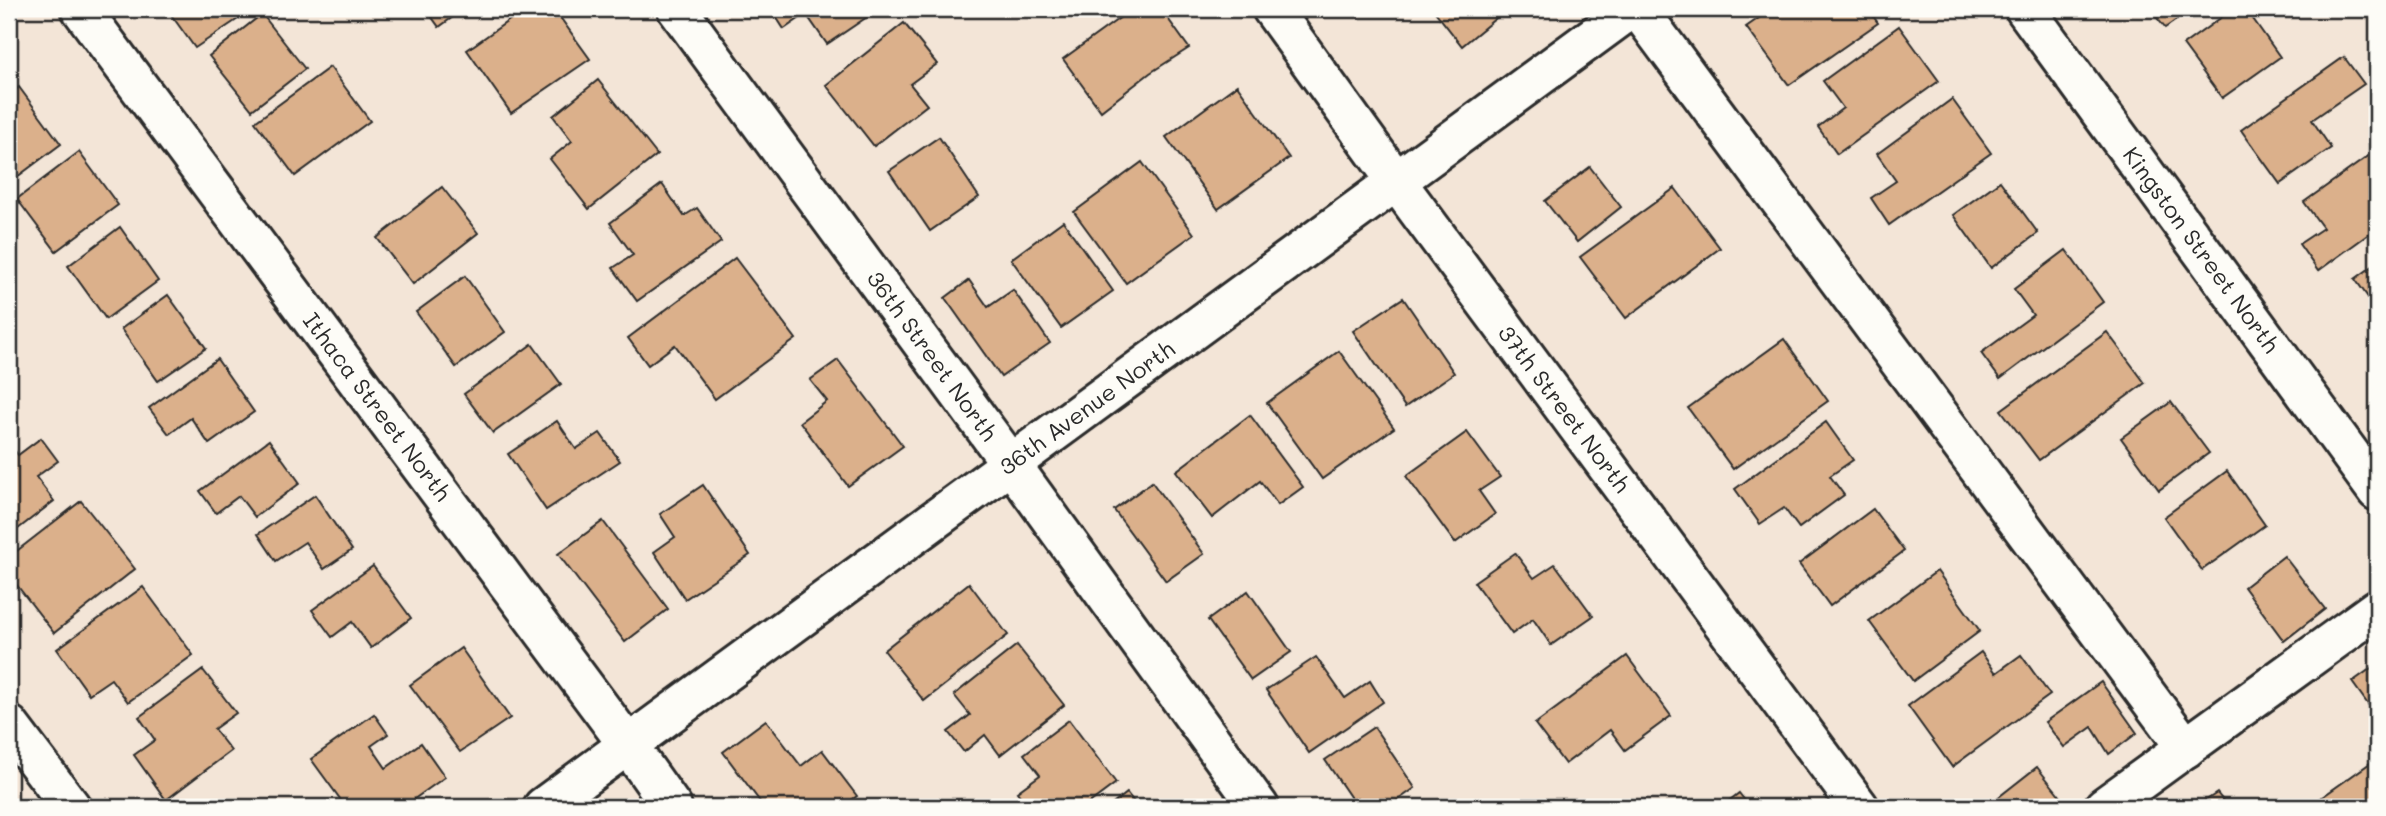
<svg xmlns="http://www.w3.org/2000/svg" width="2386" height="816" font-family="Mali,sans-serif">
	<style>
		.building { fill: #dbb08b; stroke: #2b2b2b; stroke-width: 2 }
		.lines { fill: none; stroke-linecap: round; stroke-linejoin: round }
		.minor-casing { stroke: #2b2b2b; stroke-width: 44 }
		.minor { stroke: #fdfcf7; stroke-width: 38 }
		.labels { text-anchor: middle; stroke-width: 6; stroke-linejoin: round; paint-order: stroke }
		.street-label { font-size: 23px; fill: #2b2b2b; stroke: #fdfcf7 }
	</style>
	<rect width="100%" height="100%" fill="#f3e5d7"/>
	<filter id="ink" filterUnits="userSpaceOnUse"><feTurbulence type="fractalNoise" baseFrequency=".0143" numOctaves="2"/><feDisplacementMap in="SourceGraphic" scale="14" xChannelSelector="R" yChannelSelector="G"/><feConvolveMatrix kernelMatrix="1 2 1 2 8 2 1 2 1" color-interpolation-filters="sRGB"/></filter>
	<g filter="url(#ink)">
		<g class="building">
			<polygon points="167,9 240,9 244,15 195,48"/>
			<polygon points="426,9 464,9 439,27"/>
			<polygon points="525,9 554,9 590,59 511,113 467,50"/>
			<polygon points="771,9 866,9 870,15 827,44 806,14 784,29"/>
			<polygon points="1132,9 1161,9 1189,48 1150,73 1101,111 1063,59"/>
			<polygon points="1433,9 1489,9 1496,18 1462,46"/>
			<polygon points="1772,9 1868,9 1878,23 1789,85 1746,27"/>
			<polygon points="2150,9 2192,9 2165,28"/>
			<polygon points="2233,9 2246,9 2280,57 2222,98 2183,45"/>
			<polygon points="262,14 305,69 252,110 209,56"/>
			<polygon points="904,23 937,64 910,84 927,105 874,146 826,85"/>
			<polygon points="1899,26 1939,81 1837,154 1818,127 1843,108 1823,81"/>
			<polygon points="2344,57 2364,84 2312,120 2331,148 2280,184 2241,130"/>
			<polygon points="330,67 370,121 295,176 255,122"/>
			<polygon points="598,80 657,155 589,209 550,159 572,141 553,116"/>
			<polygon points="1237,85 1289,158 1218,209 1166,137"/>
			<polygon points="19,87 61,144 9,183 9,95"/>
			<polygon points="1952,99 1991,153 1889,225 1871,198 1896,181 1877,154"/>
			<polygon points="939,137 979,197 930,231 889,171"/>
			<polygon points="2377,150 2377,189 2370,194 2377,205 2377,228 2318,271 2299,244 2323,228 2304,202"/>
			<polygon points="79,152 118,205 56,251 17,199"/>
			<polygon points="1142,162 1194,234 1126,283 1074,212"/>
			<polygon points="1590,167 1621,207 1577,242 1545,201"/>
			<polygon points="2000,181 2038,233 1991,268 1953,215"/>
			<polygon points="662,184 684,216 697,208 721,242 637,301 613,268 633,255 610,223"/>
			<polygon points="442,187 478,233 413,284 377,238"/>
			<polygon points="1675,188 1720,248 1626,318 1580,257"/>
			<polygon points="1063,221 1113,291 1061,328 1011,259"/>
			<polygon points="120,227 158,281 106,319 68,266"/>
			<polygon points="2066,250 2103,302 2000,379 1981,353 2033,315 2014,289"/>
			<polygon points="735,258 796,339 715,399 675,345 648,365 628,338"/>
			<polygon points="2377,263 2377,310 2355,279"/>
			<polygon points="465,276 505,332 456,367 416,312"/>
			<polygon points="969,280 988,307 1013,290 1050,343 1001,377 945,298"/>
			<polygon points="168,295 206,348 158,381 121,329"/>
			<polygon points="1403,298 1454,373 1405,407 1353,331"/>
			<polygon points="2107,332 2145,383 2039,460 2001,410"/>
			<polygon points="1784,339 1828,401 1733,469 1688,408"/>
			<polygon points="532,344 561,384 493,433 464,394"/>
			<polygon points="1339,351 1394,428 1322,479 1267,403"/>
			<polygon points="217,359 254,412 209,444 191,418 169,434 149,408"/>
			<polygon points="838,360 903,446 848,486 800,422 827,401 810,380"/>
			<polygon points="2171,402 2209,453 2159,490 2121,438"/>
			<polygon points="1250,415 1303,487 1278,505 1260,481 1212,518 1176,471"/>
			<polygon points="557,421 576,449 600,433 620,461 546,510 508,454"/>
			<polygon points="1826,422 1853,460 1830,476 1844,495 1799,528 1784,508 1760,524 1735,489"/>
			<polygon points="1467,432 1500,477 1479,491 1495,514 1455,543 1406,476"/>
			<polygon points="41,438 58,461 36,477 54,501 9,536 9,443 18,455"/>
			<polygon points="269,440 300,483 255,517 239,496 216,513 200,491"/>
			<polygon points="2227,471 2265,525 2202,570 2164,517"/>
			<polygon points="1152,482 1204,554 1166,581 1114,510"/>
			<polygon points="703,485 750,555 685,599 654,552 675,537 660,514"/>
			<polygon points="315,495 352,550 324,569 305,542 276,561 258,534"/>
			<polygon points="81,501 135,569 54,633 9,575 9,557"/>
			<polygon points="1873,509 1904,551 1830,606 1799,564"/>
			<polygon points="603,521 668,609 625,642 558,554"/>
			<polygon points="1515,553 1534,578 1555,564 1593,616 1551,645 1533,619 1512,634 1474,582"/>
			<polygon points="2284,556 2325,609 2284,641 2244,587"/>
			<polygon points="373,566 411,618 371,648 352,622 332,637 312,610"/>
			<polygon points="1937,571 1980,631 1913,681 1869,621"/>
			<polygon points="969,583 1008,635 924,701 884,650"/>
			<polygon points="143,587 193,655 128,702 111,679 89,694 57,649"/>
			<polygon points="1248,591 1291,652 1251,680 1208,620"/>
			<polygon points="1017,645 1064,705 1000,755 985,735 964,752 948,732 970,715 954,695"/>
			<polygon points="461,648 510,718 460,752 410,685"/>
			<polygon points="1981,652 1996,673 2021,655 2050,695 1952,767 1908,706"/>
			<polygon points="1627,656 1671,716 1625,750 1610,730 1565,764 1535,724"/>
			<polygon points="1316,657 1345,698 1370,681 1383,702 1309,753 1266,690"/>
			<polygon points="2377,664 2377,717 2352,682"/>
			<polygon points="203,670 236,713 214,729 231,751 166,800 134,755 155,740 139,717"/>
			<polygon points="2101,682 2137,733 2109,754 2092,727 2064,747 2045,722"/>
			<polygon points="374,714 388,734 371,746 386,768 421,743 445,777 403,807 346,807 311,759"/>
			<polygon points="766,720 801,766 822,750 857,796 842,807 764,807 723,752"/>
			<polygon points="1069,720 1116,783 1084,807 1029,807 1017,792 1040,775 1024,754"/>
			<polygon points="1374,727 1415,788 1388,807 1357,807 1325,760"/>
			<polygon points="2376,759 2377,807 2308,807"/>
			<polygon points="2037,767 2065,802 2058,807 1986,807"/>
			<polygon points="1127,793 1138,807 1109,807"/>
			<polygon points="1739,793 1750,807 1721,807"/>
			<polygon points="2217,793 2228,807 2196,807"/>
		</g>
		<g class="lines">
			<g class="minor-casing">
				<g id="minor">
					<polyline points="81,9 628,745 672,807"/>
					<polyline points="677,9 1011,464 1259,807"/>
					<polyline points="1272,9 1396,181 1859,807"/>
					<polyline points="1638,9 2186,748"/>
					<polyline points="2025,9 2377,491"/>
					<polyline points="9,725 71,807"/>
					<polyline points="543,807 1631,9"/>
					<polyline points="2104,807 2377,609"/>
				</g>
			</g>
			<use href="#minor" class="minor"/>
		</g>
	</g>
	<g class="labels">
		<g class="street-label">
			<text transform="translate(2201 250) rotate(54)" y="8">Kingston Street North</text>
			<text transform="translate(932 356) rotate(54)" y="8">36th Street North</text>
			<text transform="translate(377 407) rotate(53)" y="8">Ithaca Street North</text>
			<text transform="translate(1087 408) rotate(-36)" y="8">36th Avenue North</text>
			<text transform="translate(1564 409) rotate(53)" y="8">37th Street North</text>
		</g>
	</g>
	<rect width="2386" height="816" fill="none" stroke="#fdfcf7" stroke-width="35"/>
	<rect x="18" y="18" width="2351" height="781" fill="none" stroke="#2b2b2b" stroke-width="2.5" filter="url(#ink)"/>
</svg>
